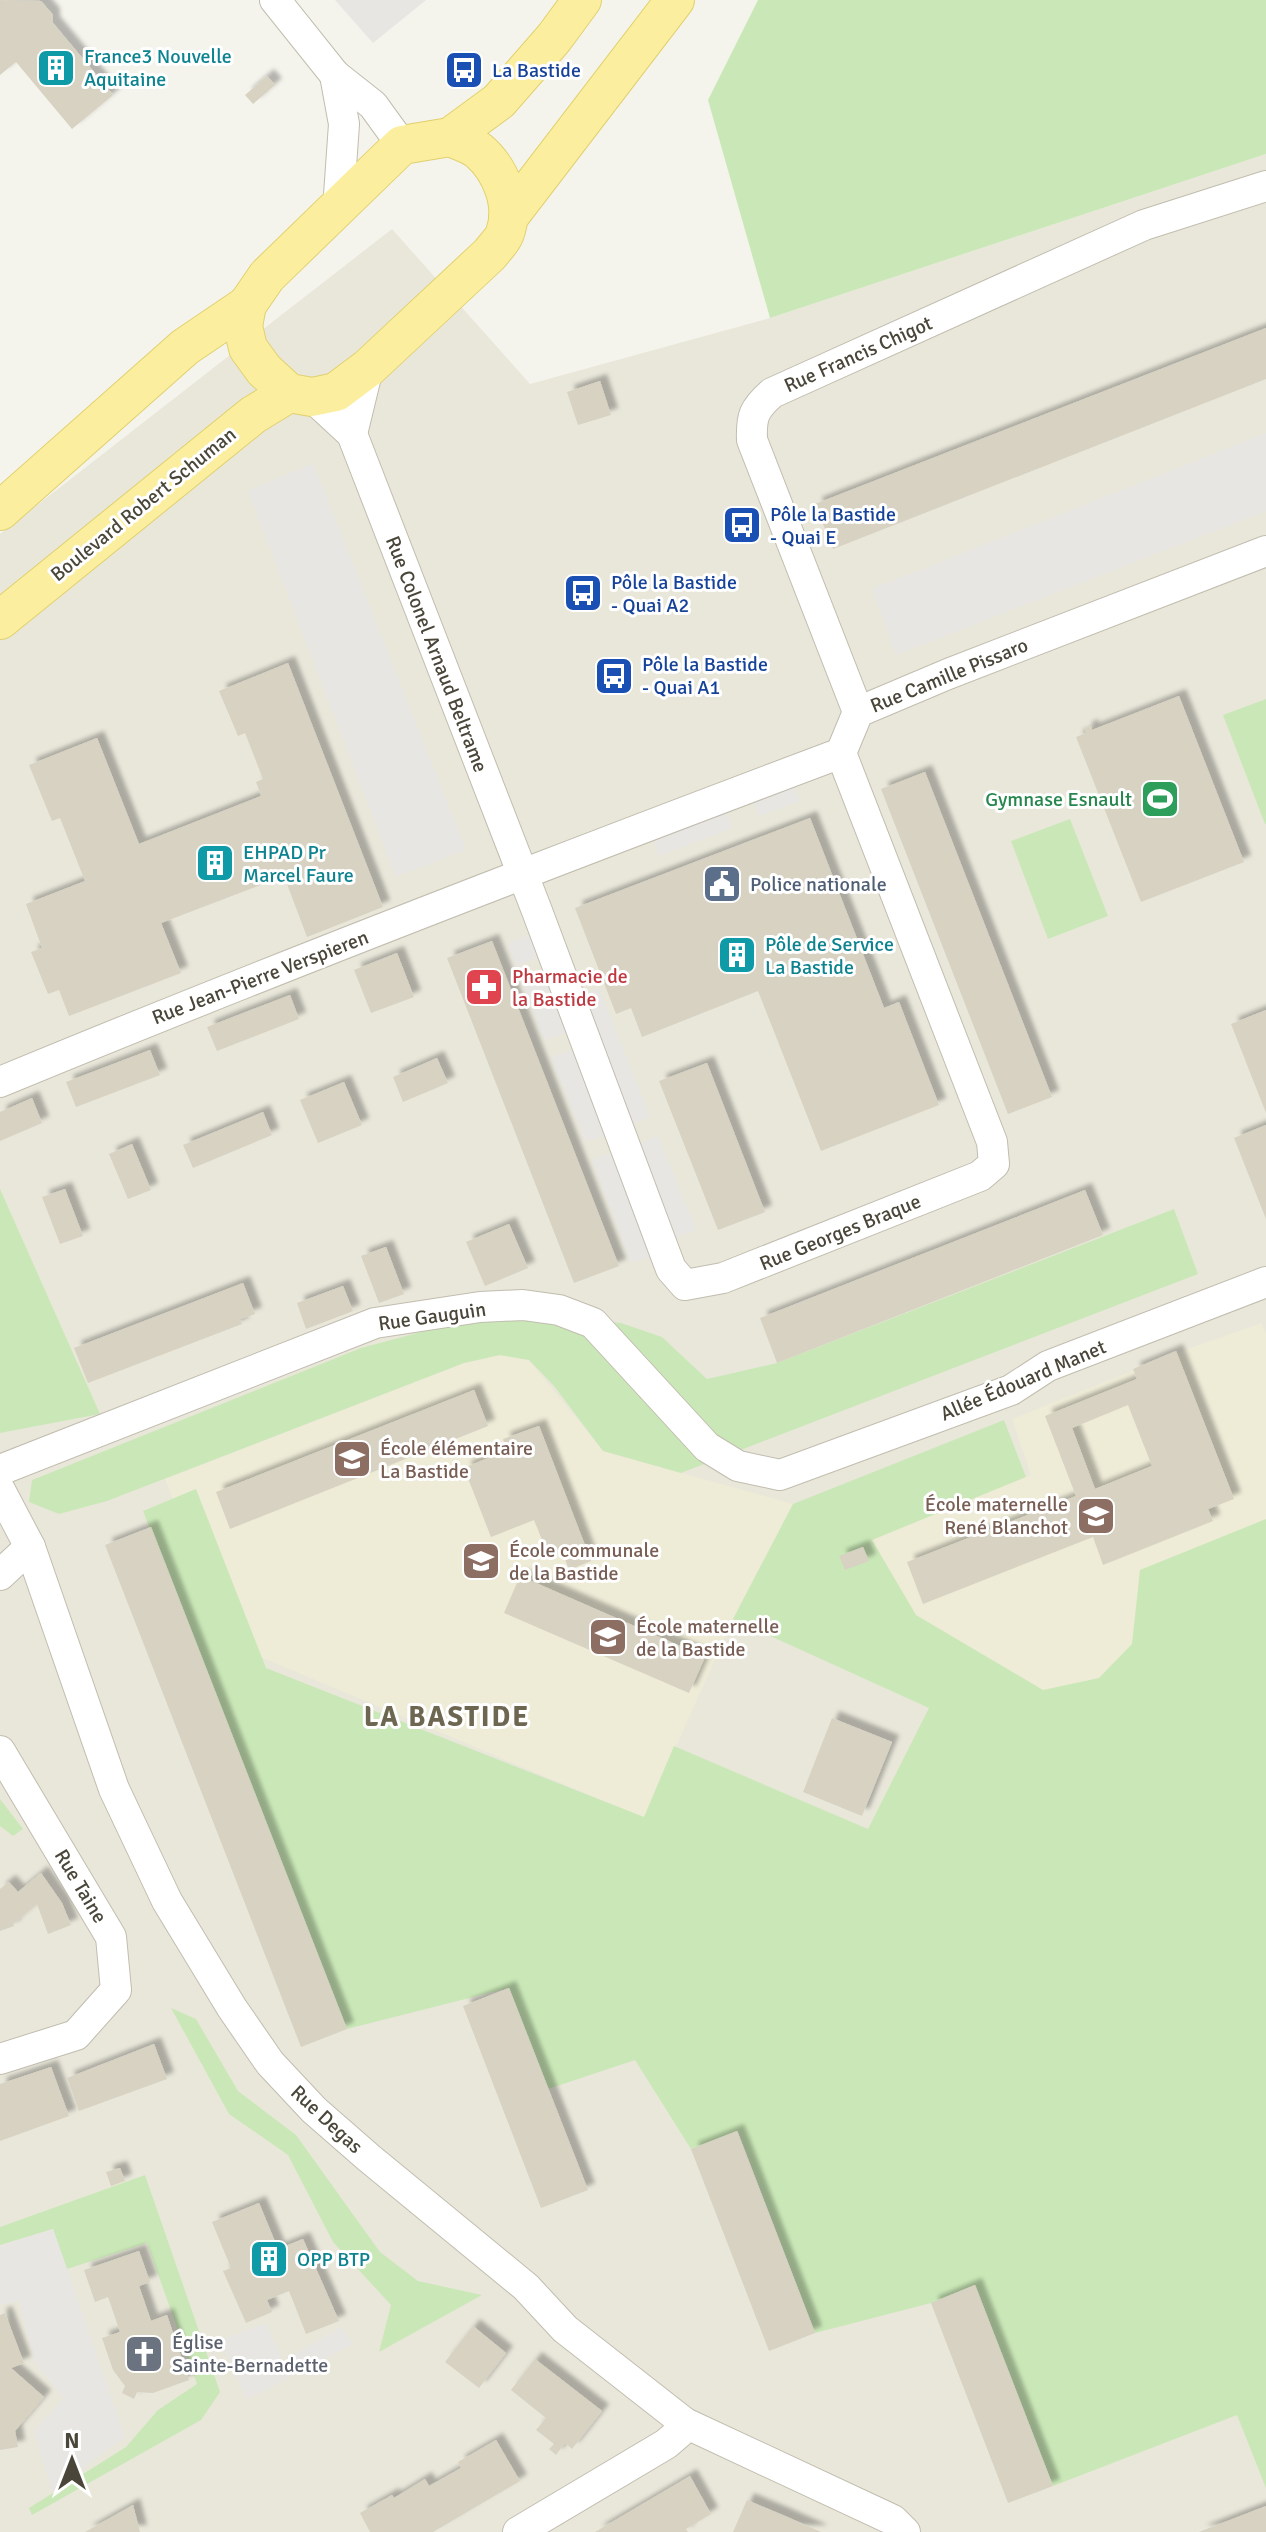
<svg xmlns="http://www.w3.org/2000/svg" width="1266" height="2532" font-family="Signika,sans-serif">
	<style>
		.residential { fill: #e9e7da }
		.education { fill: #eeebd7 }
		.green { fill: #cae8b7 }
		.parking { fill: #e8e6e3 }
		.building { fill: #d7d2c2; fill-rule: evenodd; filter: url(#shadow) }
		.lines { fill: none; stroke-linecap: round; stroke-linejoin: round }
		.minor-casing { stroke: #c1bdaf; stroke-width: 32 }
		.major-casing { stroke: #e1d06e; stroke-width: 40 }
		.minor { stroke: #fff; stroke-width: 30 }
		.major { stroke: #fbef9f; stroke-width: 38 }
		.labels { text-anchor: middle; stroke-width: 6; stroke-linejoin: round; paint-order: stroke }
		.culture-label { font-size: 20px; fill: #0d838f; stroke: #fff; text-anchor: start }
		.transit-label { font-size: 20px; fill: #164399; stroke: #fff; text-anchor: start }
		.street-label { font-size: 20px; fill: #4a4639; stroke: #fff }
		.leisure-label { font-size: 20px; fill: #27864d; stroke: #fff; text-anchor: end }
		.service-label { font-size: 20px; fill: #4e5e75; stroke: #fff; text-anchor: start }
		.health-label { font-size: 20px; fill: #be3a42; stroke: #fff; text-anchor: start }
		.education-label { font-size: 20px; fill: #785e54; stroke: #fff; text-anchor: start }
		.worship-label { font-size: 20px; fill: #5b616d; stroke: #fff; text-anchor: start }
		.district-label { font-size: 28px; font-weight: bold; letter-spacing: 2px; fill: #6d6651; stroke: #fff }
	</style>
	<defs>
		<filter id="shadow"><feDropShadow dx="7" dy="-7" stdDeviation="2" flood-color="#0004"/></filter>
	</defs>
	<rect width="100%" height="100%" fill="#f5f4ec"/>
	<polygon class="residential" points="1266,154 1266,2532 0,2532 0,534 392,229 530,384 770,318"/>
	<g class="education">
		<polygon points="1262,1323 1266,1334 1266,1685 1047,1717 823,1558 1031,1475 1012,1419 1190,1348"/>
		<polygon points="500,1355 529,1360 603,1451 793,1504 733,1619 644,1818 232,1645 165,1479 464,1363"/>
	</g>
	<g class="green">
		<polygon points="758,0 1266,0 1266,154 770,318 708,100"/>
		<polygon points="1266,699 1266,824 1265,824 1223,715"/>
		<polygon points="1070,819 1108,916 1048,939 1011,841"/>
		<polygon points="0,1189 100,1414 0,1433"/>
		<polygon points="1174,1209 1198,1274 681,1473 603,1451 554,1386 529,1360 500,1355 464,1363 107,1501 59,1514 29,1502 32,1480 361,1348 459,1322 552,1317 621,1323 662,1337 707,1379 777,1363"/>
		<polygon points="1004,1420 1026,1477 872,1540 916,1615 1043,1690 1099,1678 1132,1644 1140,1570 1266,1519 1266,2488 1237,2415 1053,2486 975,2285 931,2303 815,2333 738,2131 691,2149 635,2060 548,2089 509,1988 347,2029 143,1511 196,1489 266,1668 644,1817 674,1746 868,1829 929,1708 733,1619 793,1504"/>
		<polygon points="0,1799 23,1829 13,1836 0,1826"/>
		<polygon points="171,2008 196,2019 238,2091 296,2135 380,2252 418,2281 482,2295 379,2352 391,2305 333,2242 288,2155 229,2114"/>
		<polygon points="145,2175 220,2392 201,2420 32,2515 29,2508 126,2447 158,2410 197,2384 147,2243 67,2269 53,2229 0,2245 0,2227"/>
	</g>
	<g class="parking">
		<polygon points="335,0 426,0 373,43"/>
		<polygon points="1266,433 1266,511 896,655 872,589"/>
		<polygon points="313,463 466,850 396,877 248,491"/>
		<polygon points="791,781 800,801 759,816 751,797"/>
		<polygon points="724,807 732,828 659,856 652,837"/>
		<polygon points="532,933 540,957 516,966 508,944"/>
		<polygon points="548,974 570,1032 545,1040 522,984"/>
		<polygon points="599,988 650,1117 631,1124 580,995"/>
		<polygon points="577,1048 608,1134 586,1142 551,1057"/>
		<polygon points="658,1136 696,1230 676,1238 639,1144"/>
		<polygon points="617,1151 656,1255 631,1263 592,1160"/>
		<polygon points="53,2229 125,2437 52,2491 34,2431 64,2398 35,2363 19,2301 0,2305 0,2246"/>
		<polygon points="266,2323 283,2361 341,2327 353,2344 246,2400 221,2340"/>
	</g>
	<g class="building">
		<polygon points="0,0 41,1 53,15 53,23 113,95 72,129 16,62 0,75"/>
		<polygon points="267,76 275,85 253,104 245,95"/>
		<polygon points="1266,328 1266,379 833,549 815,504"/>
		<polygon points="600,381 611,415 578,425 567,392"/>
		<polygon points="288,663 383,907 307,937 284,876 161,923 181,973 69,1016 59,990 48,994 31,952 42,948 26,904 85,881 60,818 52,821 29,765 97,738 139,844 261,796 256,782 263,779 245,733 238,736 219,691"/>
		<polygon points="1179,696 1244,862 1141,902 1076,737 1086,733 1085,729 1091,726 1092,730"/>
		<polygon points="925,772 1052,1097 1008,1114 881,789"/>
		<polygon points="810,818 884,1008 899,1002 939,1105 821,1151 758,991 642,1037 631,1008 616,1014 575,908"/>
		<polygon points="492,941 619,1266 574,1283 447,958"/>
		<polygon points="397,953 414,997 371,1013 354,970"/>
		<polygon points="290,995 299,1019 217,1051 207,1027"/>
		<polygon points="1266,1010 1266,1113 1231,1024"/>
		<polygon points="150,1050 160,1075 76,1107 66,1082"/>
		<polygon points="437,1058 448,1083 403,1102 393,1077"/>
		<polygon points="707,1063 765,1212 718,1230 659,1081"/>
		<polygon points="344,1082 362,1125 318,1143 300,1100"/>
		<polygon points="32,1098 42,1123 0,1141 0,1112"/>
		<polygon points="263,1112 272,1135 193,1168 183,1145"/>
		<polygon points="1266,1125 1266,1219 1234,1138"/>
		<polygon points="132,1144 151,1190 128,1199 109,1154"/>
		<polygon points="65,1189 83,1236 60,1244 42,1197"/>
		<polygon points="1085,1190 1103,1235 777,1363 760,1318"/>
		<polygon points="509,1224 528,1268 485,1286 466,1242"/>
		<polygon points="386,1247 404,1294 379,1303 361,1256"/>
		<polygon points="243,1283 255,1314 240,1319 242,1324 88,1383 74,1348"/>
		<polygon points="343,1286 353,1311 306,1329 297,1303"/>
		<path d="M1176 1351 1234 1499 1208 1509 1213 1521 1103 1565 1093 1537 923 1604 907 1562 1076 1496 1045 1416 1137 1379 1133 1369ZM1128 1405 1152 1466 1095 1489 1072 1428Z"/>
		<polygon points="474,1390 488,1426 230,1529 216,1492"/>
		<polygon points="539,1426 591,1561 569,1570 562,1551 549,1557 534,1520 491,1537 464,1468 507,1450 503,1439"/>
		<polygon points="151,1527 347,2029 301,2047 105,1545"/>
		<polygon points="863,1547 869,1561 845,1570 839,1556"/>
		<polygon points="520,1576 705,1657 689,1693 504,1613"/>
		<polygon points="832,1718 892,1742 862,1816 803,1792"/>
		<polygon points="41,1873 62,1903 71,1925 48,1934 37,1904 13,1924 14,1926 0,1931 0,1889 9,1882 18,1892"/>
		<polygon points="509,1988 588,2190 541,2208 463,2006"/>
		<polygon points="154,2044 167,2079 79,2111 67,2078"/>
		<polygon points="51,2067 69,2116 0,2141 0,2084"/>
		<polygon points="737,2131 815,2333 769,2351 691,2149"/>
		<polygon points="120,2168 125,2181 111,2186 106,2172"/>
		<polygon points="259,2203 278,2249 303,2239 339,2321 306,2334 289,2291 267,2300 272,2312 246,2323 223,2271 231,2268 212,2222"/>
		<polygon points="139,2251 150,2282 139,2286 151,2321 167,2315 189,2380 153,2393 137,2392 134,2399 122,2393 125,2386 113,2370 102,2338 120,2332 108,2297 95,2302 84,2270"/>
		<polygon points="975,2285 1053,2486 1008,2503 931,2303"/>
		<polygon points="5,2313 24,2363 11,2368 44,2397 15,2431 18,2447 0,2450 0,2315"/>
		<polygon points="473,2326 506,2353 479,2388 445,2362"/>
		<polygon points="535,2359 602,2411 572,2449 565,2443 556,2455 549,2449 554,2444 536,2430 546,2418 511,2390"/>
		<polygon points="496,2440 520,2481 433,2532 370,2532 360,2513 392,2495 394,2498 425,2479 429,2486 461,2468 458,2462"/>
		<polygon points="690,2476 711,2514 686,2529 688,2532 595,2532"/>
		<polygon points="747,2500 785,2516 821,2532 733,2532"/>
		<polygon points="133,2505 140,2532 85,2532"/>
		<polygon points="1266,2506 1266,2532 1199,2532"/>
	</g>
	<g class="lines">
		<g class="minor-casing">
			<g id="minor">
				<polyline points="275,0 335,75 373,105 402,145"/>
				<polyline points="335,75 344,124 338,209"/>
				<polyline points="312,397 352,434 537,911 671,1269 685,1285 723,1278 980,1176 994,1164 992,1142 841,753"/>
				<polyline points="352,434 368,368"/>
				<path d="M858 712 752 440C751 416 754 409 772 393L1144 225 1266 186"/>
				<path d="M0 1082C278 967 559 859 841 753L858 712 948 674 1266 551"/>
				<polyline points="0,1470 375,1323 480,1307 523,1305 559,1310 593,1323 707,1447 738,1466 780,1475 1011,1390 1048,1366 1266,1282"/>
				<polyline points="0,1490 30,1547 114,1789 167,1901 232,2008 270,2063 314,2110 369,2158 526,2287 565,2329 685,2423 893,2520 905,2532"/>
				<polyline points="0,1575 30,1547"/>
				<polyline points="0,1751 111,1937 116,1990 76,2035 0,2059"/>
				<polyline points="518,2532 666,2444 680,2432 685,2423"/>
			</g>
		</g>
		<g class="major-casing">
			<g id="major">
				<path d="M450 137C460 141 472 145 479 151 501 170 515 205 505 233 503 240 495 247 490 254L368 368 336 392 312 397 289 393 264 370 248 348 243 326 247 305 267 276 402 145Z"/>
				<polyline points="450,137 499,101 554,38 582,0"/>
				<polyline points="508,218 675,0"/>
				<polyline points="0,511 185,347 247,305"/>
				<polyline points="0,620 253,415 289,393"/>
			</g>
		</g>
		<use href="#minor" class="minor"/>
		<use href="#major" class="major"/>
	</g>
	<defs>
		<g id="building-square" transform="scale(2)"><rect x="-9" y="-9" width="18" height="18" rx="4" fill="#0f9aa8" stroke="#fff"/><path d="M-4-6H4V6H1V3H-1V6H-4ZM-2.5-4.3h1.7v1.8h-1.7ZM.8-4.3h1.7v1.8H.8ZM-2.5-1h1.7V.8h-1.7ZM.8-1h1.7V.8H.8Z" fill="#fff"/></g>
		<g id="bus-square" transform="scale(2)"><rect x="-9" y="-9" width="18" height="18" rx="4" fill="#1a4fb4" stroke="#fff"/><path d="M-5-6H5V4H4V6H2V4H-2V6H-4V4H-5ZM-3.5-4V0h7V-4ZM-3.5 1.2v1.5H-2V1.2ZM2 1.2v1.5H3.5V1.2Z" fill="#fff"/></g>
		<g id="stadium-square" transform="scale(2)"><rect x="-9" y="-9" width="18" height="18" rx="4" fill="#2e9e5b" stroke="#fff"/><path d="M0-5a6.5 5 0 1 0 0 10a6.5 5 0 1 0 0-10ZM-3.5-1.8h7v3.6h-7Z" fill="#fff"/></g>
		<g id="civic-square" transform="scale(2)"><rect x="-9" y="-9" width="18" height="18" rx="4" fill="#5c6f8a" stroke="#fff"/><path d="M-.6-6.5H3V-4.5H.6V-3L4-1V1h2V6H-6V1h2V-1L-.6-3ZM-1.2 2.5V6h2.4V2.5Z" fill="#fff"/></g>
		<g id="pharmacy-square" transform="scale(2)"><rect x="-9" y="-9" width="18" height="18" rx="4" fill="#e0444e" stroke="#fff"/><path d="M-2-6h4v4h4v4h-4v4h-4v-4h-4v-4h4Z" fill="#fff"/></g>
		<g id="school-square" transform="scale(2)"><rect x="-9" y="-9" width="18" height="18" rx="4" fill="#8d6e63" stroke="#fff"/><path d="M0-5L7-2L0 1L-7-2ZM-4 1L0 2.5L4 1V4Q0 6-4 4Z" fill="#fff"/></g>
		<g id="church-square" transform="scale(2)"><rect x="-9" y="-9" width="18" height="18" rx="4" fill="#6b7280" stroke="#fff"/><path d="M-1.2-6h2.4v3.5h3.3v2.4h-3.3V6h-2.4V-.1h-3.3v-2.4h3.3Z" fill="#fff"/></g>
	</defs>
	<g fill-rule="evenodd">
		<use href="#building-square" x="56" y="68"/>
		<use href="#bus-square" x="464" y="70"/>
		<use href="#bus-square" x="742" y="525"/>
		<use href="#bus-square" x="583" y="593"/>
		<use href="#bus-square" x="614" y="676"/>
		<use href="#stadium-square" x="1160" y="799"/>
		<use href="#building-square" x="215" y="863"/>
		<use href="#civic-square" x="722" y="884"/>
		<use href="#building-square" x="737" y="955"/>
		<use href="#pharmacy-square" x="484" y="987"/>
		<use href="#school-square" x="352" y="1459"/>
		<use href="#school-square" x="1096" y="1516"/>
		<use href="#school-square" x="481" y="1561"/>
		<use href="#school-square" x="608" y="1637"/>
		<use href="#building-square" x="269" y="2259"/>
		<use href="#church-square" x="144" y="2354"/>
	</g>
	<g class="labels">
		<g class="culture-label">
			<text x="84" y="63">France3 Nouvelle<tspan x="84" dy="23">Aquitaine</tspan></text>
			<text x="243" y="859">EHPAD Pr<tspan x="243" dy="23">Marcel Faure</tspan></text>
			<text x="765" y="951">Pôle de Service<tspan x="765" dy="23">La Bastide</tspan></text>
			<text x="297" y="2266">OPP BTP</text>
		</g>
		<g class="transit-label">
			<text x="492" y="77">La Bastide</text>
			<text x="770" y="521">Pôle la Bastide<tspan x="770" dy="23">- Quai E</tspan></text>
			<text x="611" y="589">Pôle la Bastide<tspan x="611" dy="23">- Quai A2</tspan></text>
			<text x="642" y="671">Pôle la Bastide<tspan x="642" dy="23">- Quai A1</tspan></text>
		</g>
		<g class="street-label">
			<text transform="translate(858 354) rotate(-24)" y="7">Rue Francis Chigot</text>
			<text transform="translate(143 504) rotate(-39)" y="7">Boulevard Robert Schuman</text>
			<text transform="translate(437 654) rotate(69)" y="7">Rue Colonel Arnaud Beltrame</text>
			<text transform="translate(949 675) rotate(-22)" y="7">Rue Camille Pissaro</text>
			<text transform="translate(260 977) rotate(-21)" y="7">Rue Jean-Pierre Verspieren</text>
			<text transform="translate(840 1232) rotate(-22)" y="7">Rue Georges Braque</text>
			<text transform="translate(432 1316) rotate(-8)" y="7">Rue Gauguin</text>
			<text transform="translate(1023 1380) rotate(-23)" y="7">Allée Édouard Manet</text>
			<text transform="translate(81 1886) rotate(59)" y="7">Rue Taine</text>
			<text transform="translate(327 2119) rotate(43)" y="7">Rue Degas</text>
		</g>
		<g class="leisure-label">
			<text x="1132" y="806">Gymnase Esnault</text>
		</g>
		<g class="service-label">
			<text x="750" y="891">Police nationale</text>
		</g>
		<g class="health-label">
			<text x="512" y="983">Pharmacie de<tspan x="512" dy="23">la Bastide</tspan></text>
		</g>
		<g class="education-label">
			<text x="380" y="1455">École élémentaire<tspan x="380" dy="23">La Bastide</tspan></text>
			<text x="1068" y="1511" text-anchor="end">École maternelle<tspan x="1068" dy="23">René Blanchot</tspan></text>
			<text x="509" y="1557">École communale<tspan x="509" dy="23">de la Bastide</tspan></text>
			<text x="636" y="1633">École maternelle<tspan x="636" dy="23">de la Bastide</tspan></text>
		</g>
		<g class="worship-label">
			<text x="172" y="2349">Église<tspan x="172" dy="23">Sainte-Bernadette</tspan></text>
		</g>
		<g class="district-label">
			<text x="447" y="1726">LA BASTIDE</text>
		</g>
	</g>
	<g transform="translate(72 2460)" stroke="#ffffff" stroke-width="6" paint-order="stroke">
	<path d="M0-6L14 30L0 20L-14 30Z" fill="#4a4639"/>
	<text y="-12" font-size="22" font-weight="bold" text-anchor="middle" fill="#4a4639">N</text>
	</g>
</svg>
